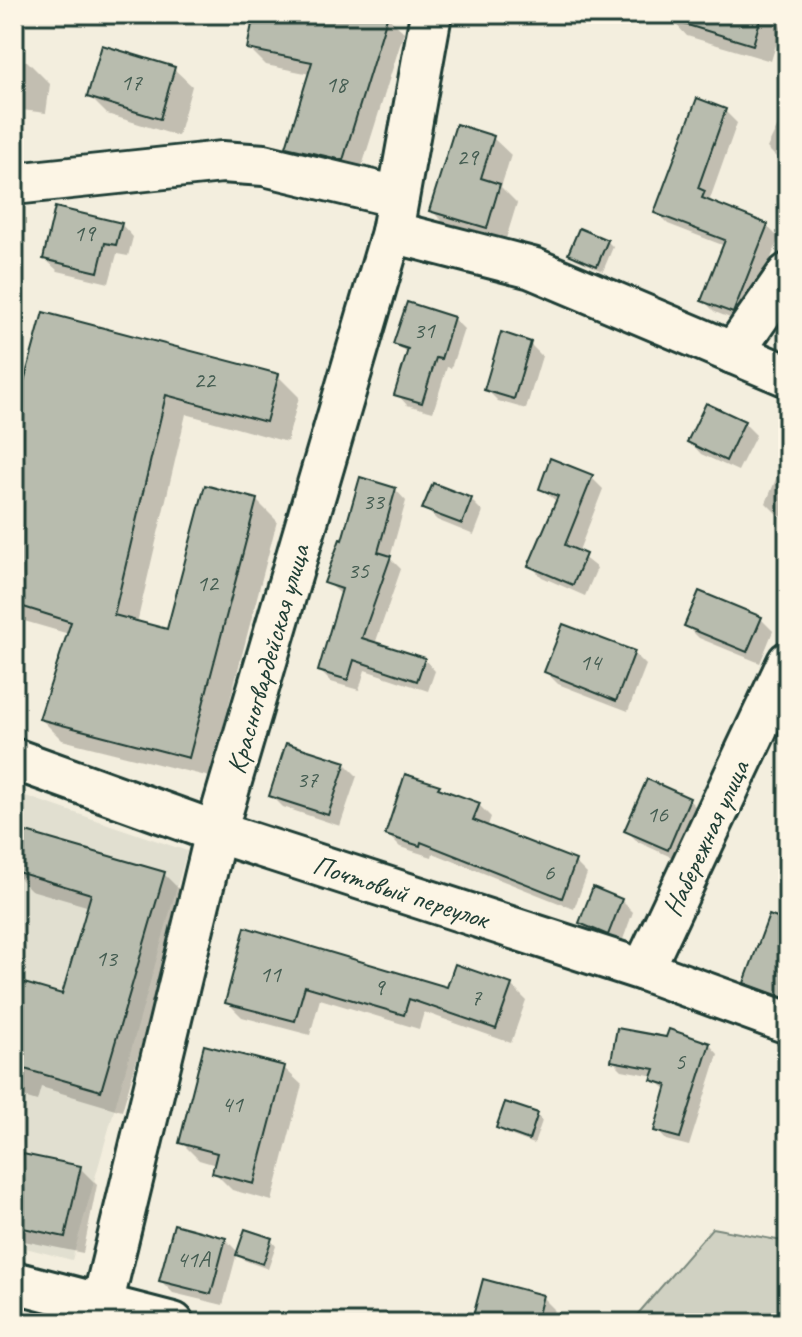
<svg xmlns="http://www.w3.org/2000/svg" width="802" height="1337" font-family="Caveat,sans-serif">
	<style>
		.built { fill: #e1dfd0 }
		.green { fill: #d0d1c2; stroke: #78877b; stroke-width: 2 }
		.shadow { fill: #0003 }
		.building { fill: #b8bcae; stroke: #1f3d34; stroke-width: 2 }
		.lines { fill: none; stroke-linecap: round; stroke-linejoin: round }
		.minor-casing { stroke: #1f3d34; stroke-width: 46 }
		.minor { stroke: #fcf5e5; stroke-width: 40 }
		.labels { text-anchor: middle; stroke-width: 6; stroke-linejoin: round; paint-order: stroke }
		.number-label { font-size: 24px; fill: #455d52 }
		.street-label { font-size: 28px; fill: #1f3d34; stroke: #fcf5e5 }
	</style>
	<rect width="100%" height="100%" fill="#f3eede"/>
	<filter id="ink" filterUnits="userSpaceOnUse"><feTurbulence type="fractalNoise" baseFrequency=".0125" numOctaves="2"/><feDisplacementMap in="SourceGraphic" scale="16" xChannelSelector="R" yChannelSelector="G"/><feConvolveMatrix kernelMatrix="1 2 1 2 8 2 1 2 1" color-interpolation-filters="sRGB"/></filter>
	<g filter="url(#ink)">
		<polygon class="built" points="14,792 187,851 72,1260 14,1245"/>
		<polygon class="green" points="712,1228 788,1242 788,1323 630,1323"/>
		<g class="shadow">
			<polygon points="256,14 384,14 404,32 359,176 305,163 288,146 310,74 266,65 249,48"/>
			<polygon points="526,14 548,14 546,19"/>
			<polygon points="671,14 777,14 781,29 771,61 687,36 670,18"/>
			<polygon points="14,60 27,61 50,84 46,113 14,109"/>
			<polygon points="174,69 192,86 178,136 107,114 89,96"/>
			<polygon points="788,105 788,169 767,148"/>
			<polygon points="725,111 737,123 710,199 715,204 767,226 779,238 745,324 715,312 703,300 725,246 668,224 656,212"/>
			<polygon points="493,138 511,155 501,187 517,203 504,245 449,228 431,210"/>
			<polygon points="121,224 133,237 128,256 117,254 109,283 58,271 45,259"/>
			<polygon points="607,241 613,247 603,271 576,259 570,254"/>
			<polygon points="453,318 464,329 451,368 447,367 433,412 407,405 397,394 409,355 395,343"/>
			<polygon points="530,344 542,356 526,409 498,401 486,389"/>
			<polygon points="278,376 299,397 287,442 186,414 137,623 169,631 256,500 277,521 210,777 62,740 41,719 69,634 14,618 14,428 22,395"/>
			<polygon points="744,423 756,435 738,471 701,454 690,442"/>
			<polygon points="788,450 788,519 778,515 766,503"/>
			<polygon points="591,477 603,489 578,553 597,568 585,596 542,577 530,565 557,502 541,488"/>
			<polygon points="395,489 406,501 390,558 401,569 375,644 424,659 435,671 428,691 365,670 359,690 331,682 320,671 342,595 327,582"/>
			<polygon points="471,500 483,512 474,535 437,520 425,508"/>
			<polygon points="761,619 773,631 760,663 699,638 687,626"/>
			<polygon points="634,653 646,665 628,711 558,684 546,672"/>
			<polygon points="14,670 22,678 14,704"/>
			<polygon points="345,764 357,776 340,826 283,807 271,795"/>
			<polygon points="438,787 444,792 479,805 491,817 487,828 575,862 587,874 574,909 433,853 432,857 400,847 388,835"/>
			<polygon points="689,800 701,812 680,861 638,842 626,830"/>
			<polygon points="14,854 164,874 185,895 122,1111 41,1087 37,1101 14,1094 14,982 63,996 90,907 31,890 14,873"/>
			<polygon points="621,900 633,912 621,945 593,935 581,923"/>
			<polygon points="788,924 788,1010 767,1003 747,982"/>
			<polygon points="246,929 449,989 511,985 526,1000 511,1043 424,1012 419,1029 320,999 310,1035 242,1017 227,1002"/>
			<polygon points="709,1044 718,1054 689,1146 666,1140 657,1130 668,1091 654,1079 655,1076 622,1070 613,1061"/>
			<polygon points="284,1068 302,1085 272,1201 232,1190 214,1172 216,1165 199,1160 181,1142"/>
			<polygon points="537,1115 542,1121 534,1144 504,1133 498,1127"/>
			<polygon points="14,1157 80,1168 97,1185 83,1253 14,1239"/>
			<polygon points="225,1239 239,1253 271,1240 276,1246 268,1269 244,1260 237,1253 223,1305 173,1293 161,1281"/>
			<polygon points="542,1297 554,1309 550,1323 478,1323 474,1319"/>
		</g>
		<g class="building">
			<polygon points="254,14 388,14 343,160 286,147 312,62 247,49"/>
			<polygon points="672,14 762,14 753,45 671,20"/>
			<polygon points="102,45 175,67 160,119 87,97"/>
			<polygon points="697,98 726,109 698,188 705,191 702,198 768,224 733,313 701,301 725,240 654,213"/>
			<polygon points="456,124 494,136 481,178 500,184 487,228 429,211"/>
			<polygon points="55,207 122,223 116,245 105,243 98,272 43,259"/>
			<polygon points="579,228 608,240 597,266 568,254"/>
			<polygon points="407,302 454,317 441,359 436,358 422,403 394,395 408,349 393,344"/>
			<polygon points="43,312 279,374 266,422 166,395 114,615 167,629 205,485 257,499 189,758 39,719 71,622 14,604 14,418"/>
			<polygon points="501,332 531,342 514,399 484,390"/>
			<polygon points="706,403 745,421 726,461 687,442"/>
			<polygon points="550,458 593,475 565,545 586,554 573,585 528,566 558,496 539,489"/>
			<polygon points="360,477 396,488 378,552 391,556 362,638 425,658 417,681 354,660 348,680 318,671 342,589 324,583 340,539 342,540"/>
			<polygon points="433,483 472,498 462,524 422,509"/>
			<polygon points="699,591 762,617 747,652 684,626"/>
			<polygon points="563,624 635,651 616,701 544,672"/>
			<polygon points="286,743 346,762 328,815 269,796"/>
			<polygon points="405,774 440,785 438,788 480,803 473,820 576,860 562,898 421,842 420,846 385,835"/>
			<polygon points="647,779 690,798 668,850 624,831"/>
			<polygon points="19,830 165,872 101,1091 14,1066 14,980 62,994 91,894 14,871 14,847"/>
			<polygon points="593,887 622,899 608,935 579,923"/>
			<polygon points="769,915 788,922 788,999 744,983"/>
			<polygon points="245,927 447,987 455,964 512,984 496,1029 409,999 404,1015 305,986 295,1021 225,1003"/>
			<polygon points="617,1028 666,1037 669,1029 710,1043 680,1138 654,1131 667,1085 651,1080 655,1069 611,1061"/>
			<polygon points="204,1045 285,1066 254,1184 212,1173 217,1153 179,1143"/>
			<polygon points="505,1102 538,1113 529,1140 496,1128"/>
			<polygon points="18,1153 81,1166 65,1237 14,1226 14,1172"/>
			<polygon points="174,1224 226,1238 211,1294 159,1281"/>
			<polygon points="245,1229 272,1238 263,1264 236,1255"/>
			<polygon points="483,1279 543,1295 536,1323 484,1323 472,1320"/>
		</g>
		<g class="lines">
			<g class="minor-casing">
				<g id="minor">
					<polyline points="14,184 222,162 264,165 398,197"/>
					<polyline points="392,232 532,268 788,376"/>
					<polyline points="733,353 788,274"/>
					<polyline points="14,759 216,832 643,970 788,1023"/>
					<polyline points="643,970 788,662"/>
					<polyline points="14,1282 173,1323"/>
					<polyline points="102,1305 216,832 392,232 431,14"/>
				</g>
			</g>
			<use href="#minor" class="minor"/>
		</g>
	</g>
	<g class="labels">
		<g class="number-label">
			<text x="131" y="90">17</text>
			<text x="336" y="92">18</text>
			<text x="467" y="165">29</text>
			<text x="84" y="241">19</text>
			<text x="424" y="338">31</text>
			<text x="204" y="388">22</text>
			<text x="373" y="509">33</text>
			<text x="358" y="578">35</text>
			<text x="207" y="591">12</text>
			<text x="590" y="670">14</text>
			<text x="307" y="787">37</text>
			<text x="657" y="822">16</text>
			<text x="549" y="880">6</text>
			<text x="106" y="966">13</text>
			<text x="270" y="982">11</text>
			<text x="379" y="995">9</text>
			<text x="476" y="1005">7</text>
			<text x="680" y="1069">5</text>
			<text x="232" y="1112">41</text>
			<text x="193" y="1267">41А</text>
		</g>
		<g class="street-label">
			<text transform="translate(267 659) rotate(-74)" y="10">Красногвардейская улица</text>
			<text transform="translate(705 838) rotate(-65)" y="10">Набережная улица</text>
			<text transform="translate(401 891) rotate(18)" y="10">Почтовый переулок</text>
		</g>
	</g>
	<rect width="802" height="1337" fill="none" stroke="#fcf5e5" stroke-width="48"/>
	<rect x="24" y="24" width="754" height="1289" fill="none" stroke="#1f3d34" stroke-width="3" filter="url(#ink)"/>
</svg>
